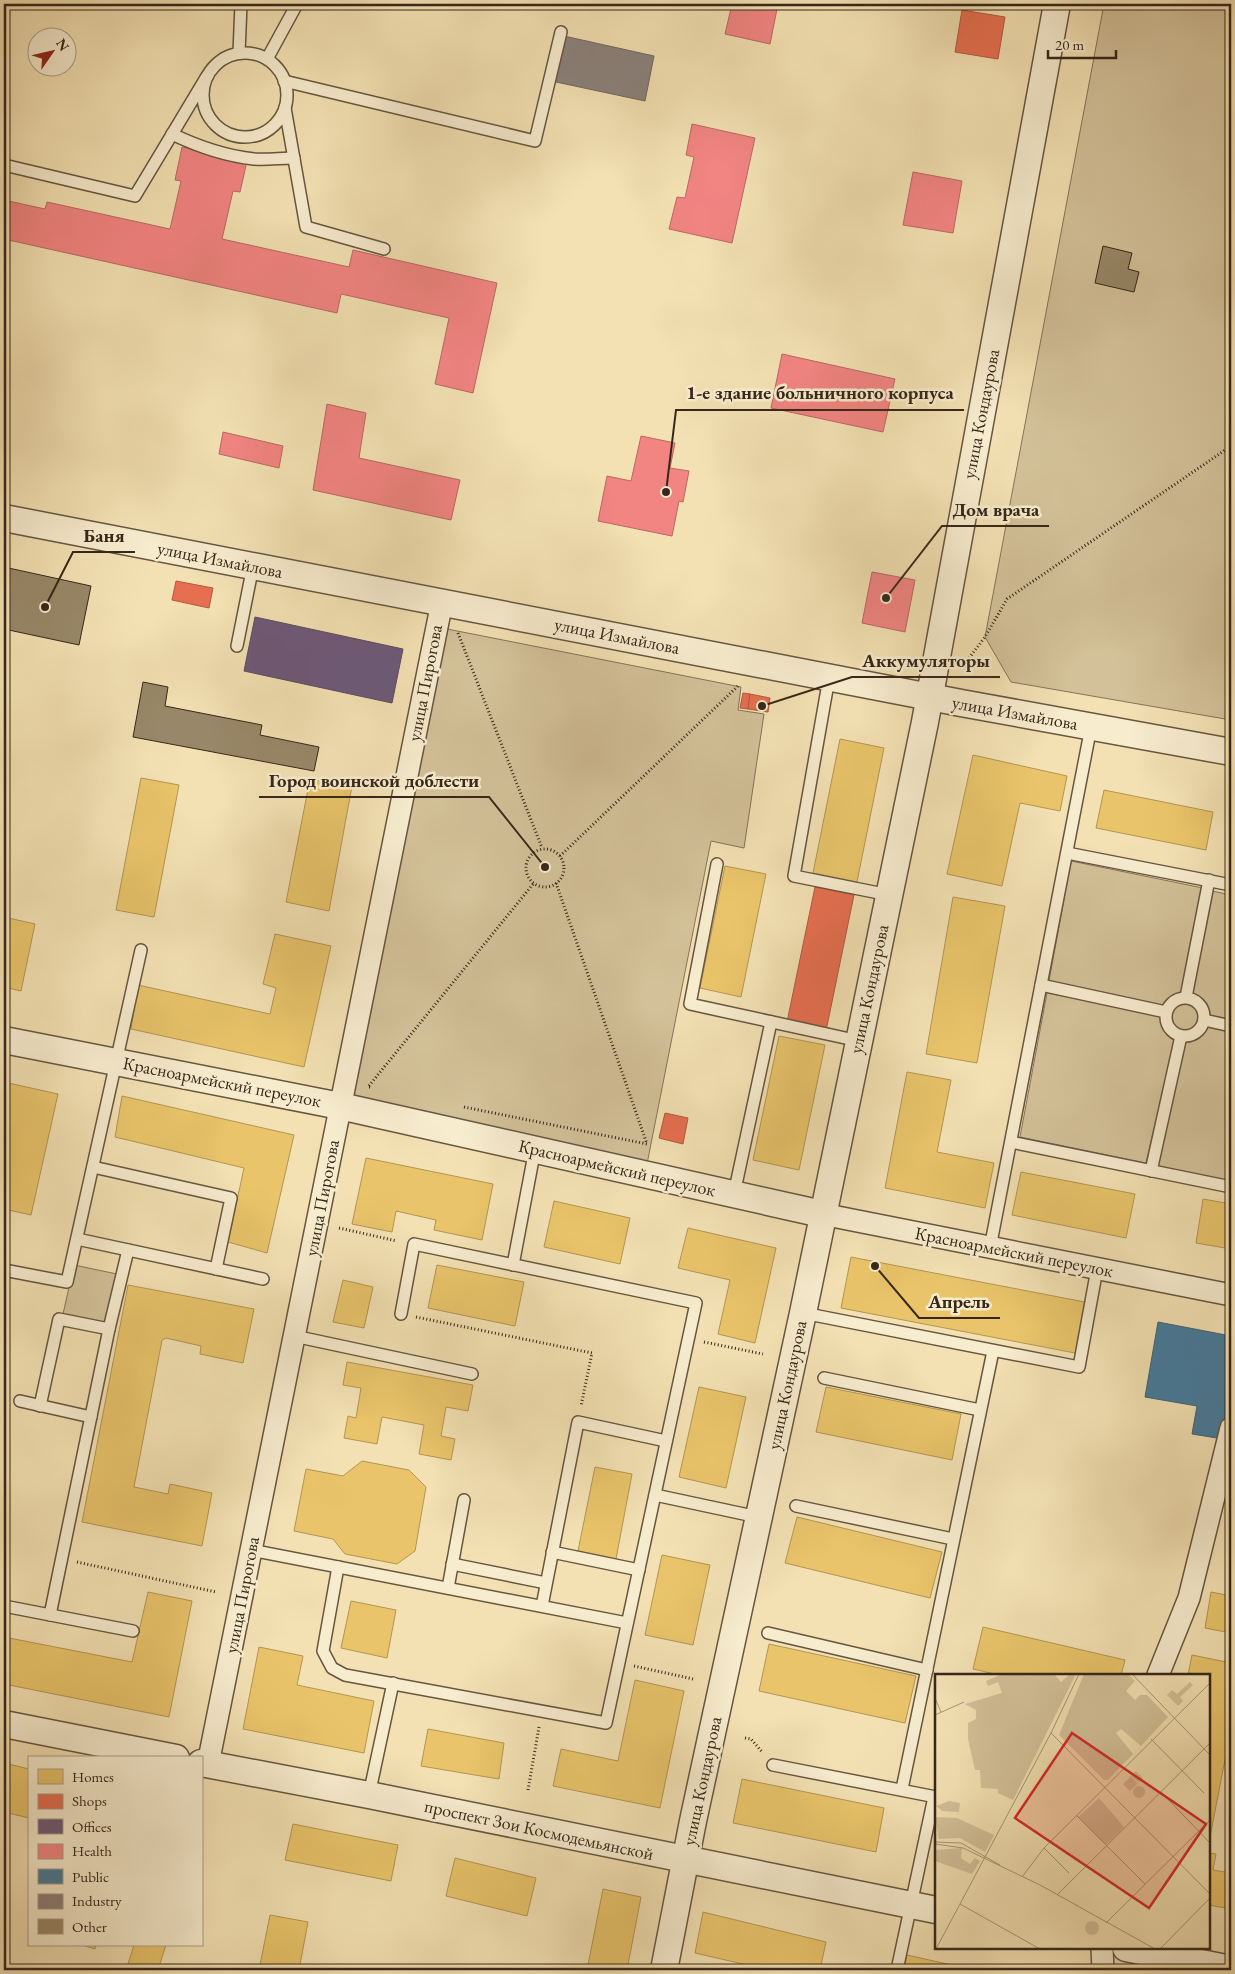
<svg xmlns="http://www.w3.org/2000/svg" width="1235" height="1974" font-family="'EB Garamond',serif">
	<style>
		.green { fill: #d3c199; stroke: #847459 }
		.homes { fill: #e9c46a; stroke: #b39552 }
		.shops { fill: #e76f51; stroke: #b25940 }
		.offices { fill: #6d597a; stroke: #5c4a5d }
		.health { fill: #f28482; stroke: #ba6862 }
		.public { fill: #457b9d; stroke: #406275 }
		.industry { fill: #8a817c; stroke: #71665e }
		.building { fill: #988869; stroke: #362719 }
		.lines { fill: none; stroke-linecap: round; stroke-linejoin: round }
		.service-casing { stroke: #655640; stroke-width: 14 }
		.minor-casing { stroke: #655640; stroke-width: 24 }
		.tertiary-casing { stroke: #655640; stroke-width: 29 }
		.path { stroke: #362719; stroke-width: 3; stroke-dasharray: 1 2.5; stroke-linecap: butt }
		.service { stroke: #f7ecce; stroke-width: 11 }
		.minor { stroke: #f7ecce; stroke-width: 21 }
		.tertiary { stroke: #f7ecce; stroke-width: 26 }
		.labels { text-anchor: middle; stroke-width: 5; stroke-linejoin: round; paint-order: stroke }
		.street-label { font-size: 18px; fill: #362719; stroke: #f7ecce }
		.inset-road { fill: none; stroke: #a79775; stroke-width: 1 }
		.view { fill: #d62828; fill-opacity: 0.15; stroke: #d62828; stroke-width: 2.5 }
		.inset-edge { fill: none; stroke: #362719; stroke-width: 2.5 }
		.leader { fill: none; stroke: #362719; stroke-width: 2 }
		.callout-dot { fill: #362719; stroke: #f7ecce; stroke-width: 2 }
		.callout-label { font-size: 19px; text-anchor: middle; font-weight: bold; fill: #362719; stroke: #f7ecce; stroke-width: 5; stroke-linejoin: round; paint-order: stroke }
	</style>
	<rect width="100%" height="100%" fill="#f3e1b3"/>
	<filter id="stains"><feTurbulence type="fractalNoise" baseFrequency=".004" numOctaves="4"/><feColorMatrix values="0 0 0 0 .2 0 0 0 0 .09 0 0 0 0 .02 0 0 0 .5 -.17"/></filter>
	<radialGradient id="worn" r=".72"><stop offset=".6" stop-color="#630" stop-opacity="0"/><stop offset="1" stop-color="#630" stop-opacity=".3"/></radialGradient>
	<g class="green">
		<polygon points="1104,4 1231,4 1231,720 1011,682 985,637"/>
		<polygon points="437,627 741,687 738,710 764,714 744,848 711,841 646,1169 342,1105"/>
		<polygon points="1071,861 1203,888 1182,993 1172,999 1165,1007 1049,981"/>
		<path d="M1212 891 1231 895V1020L1209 1015C1205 1005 1202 999 1191 994Z"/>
		<path d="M1047 993 1160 1015C1162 1026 1165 1032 1175 1038L1146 1163 1020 1137Z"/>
		<circle cx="1185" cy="1017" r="14"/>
		<path d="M1207 1025 1231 1030V1182L1157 1167 1186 1040C1196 1038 1203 1035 1207 1025Z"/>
		<polygon points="74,1265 117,1274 106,1324 63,1314"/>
	</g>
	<g class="homes">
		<polygon points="840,739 884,748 857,882 813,873"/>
		<polygon points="973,755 1067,776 1060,811 1020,803 1002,886 947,874"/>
		<polygon points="141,778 179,785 154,917 116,910"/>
		<polygon points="310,779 352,786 329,911 286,902"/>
		<polygon points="1104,790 1213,812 1206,850 1096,828"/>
		<polygon points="725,866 766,874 741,997 700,988"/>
		<polygon points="953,897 1005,906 977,1063 926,1054"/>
		<polygon points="4,917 35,924 21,991 4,987"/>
		<polygon points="275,934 331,946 304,1067 131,1029 138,985 270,1014 276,988 263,984"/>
		<polygon points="779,1036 825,1045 799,1170 753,1160"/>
		<polygon points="907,1072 951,1080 937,1152 994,1163 985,1208 885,1188"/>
		<polygon points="4,1082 58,1094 31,1215 4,1209 4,1139 6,1127 4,1126"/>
		<polygon points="122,1096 294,1135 267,1253 228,1242 244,1168 115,1137"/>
		<polygon points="366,1158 493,1184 482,1240 434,1230 436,1220 396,1211 392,1232 352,1224"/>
		<polygon points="1021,1172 1135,1194 1126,1238 1012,1215"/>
		<polygon points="1203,1199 1231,1204 1231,1249 1196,1243"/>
		<polygon points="554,1201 630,1218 620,1264 544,1247"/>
		<polygon points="688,1228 776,1248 755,1343 718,1334 730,1280 678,1268"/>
		<polygon points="851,1257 1090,1303 1080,1354 841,1308"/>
		<polygon points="437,1265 524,1282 515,1326 428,1308"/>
		<polygon points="343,1280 373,1287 364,1328 333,1322"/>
		<polygon points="128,1285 254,1309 243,1363 200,1354 201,1346 166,1338 162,1340 134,1487 168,1494 170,1484 212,1493 202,1546 82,1522"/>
		<polygon points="347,1362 473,1385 468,1411 446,1407 441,1436 455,1439 451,1460 419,1454 424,1425 382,1417 377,1444 344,1438 348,1416 356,1418 361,1388 343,1385"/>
		<polygon points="699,1387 746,1397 726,1488 679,1477"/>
		<polygon points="826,1387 961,1414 952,1460 816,1432"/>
		<polygon points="362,1461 409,1470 426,1487 415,1551 397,1564 345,1554 333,1539 294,1531 306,1469 343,1476"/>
		<polygon points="595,1467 632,1474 616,1559 578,1551"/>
		<polygon points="797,1517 942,1552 930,1598 785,1563"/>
		<polygon points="662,1555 710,1565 693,1645 645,1635"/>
		<polygon points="148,1592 192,1601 169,1717 4,1684 4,1637 132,1662"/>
		<polygon points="1211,1592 1231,1596 1231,1633 1205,1628"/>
		<polygon points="351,1601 396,1610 387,1658 341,1648"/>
		<polygon points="983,1627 1125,1660 1121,1675 999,1675 973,1669"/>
		<polygon points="769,1644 916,1676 905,1723 759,1691"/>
		<polygon points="259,1647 303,1656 297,1685 374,1701 364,1753 243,1729"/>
		<polygon points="1192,1655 1231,1663 1231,1729 1209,1842 1209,1675 1188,1675"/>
		<polygon points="635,1680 684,1691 660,1808 553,1786 561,1749 618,1761"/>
		<polygon points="428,1729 504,1743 499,1779 421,1766"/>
		<polygon points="4,1763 29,1769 29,1818 4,1812"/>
		<polygon points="742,1779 884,1808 876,1852 733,1823"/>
		<polygon points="293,1824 398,1845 391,1881 285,1860"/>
		<polygon points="1209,1853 1216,1854 1213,1870 1231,1873 1231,1909 1209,1905"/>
		<polygon points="455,1858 536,1878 527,1916 446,1896"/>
		<polygon points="603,1889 641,1897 627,1970 587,1970"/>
		<polygon points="703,1912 826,1942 820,1970 769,1970 695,1953"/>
		<polygon points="270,1915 308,1922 299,1970 259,1970"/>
		<polygon points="82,1945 96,1945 95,1949"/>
		<polygon points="134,1945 166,1945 158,1970 126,1970"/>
		<polygon points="907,1955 974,1970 904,1970"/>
	</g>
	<g class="shops">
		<polygon points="962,10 1005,17 998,59 955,52"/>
		<polygon points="176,581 213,588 209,608 172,600"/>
		<polygon points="743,693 750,694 748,709 740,708"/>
		<polygon points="750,694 770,698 768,712 748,709"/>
		<polygon points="815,887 854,895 826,1031 787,1022"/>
		<polygon points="665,1113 688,1118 683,1144 659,1138"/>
	</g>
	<polygon class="offices" points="255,617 403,649 392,703 244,671"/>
	<g class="health">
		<polygon points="732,4 778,4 770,44 725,34"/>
		<polygon points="692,124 755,138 732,243 669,229 677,197 685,198 694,157 686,155"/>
		<polygon points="182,147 247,161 240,192 233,191 222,239 349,267 353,250 497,283 473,393 435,384 449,318 341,294 337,313 4,239 4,200 45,209 47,202 170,229 181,181 175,180"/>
		<polygon points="913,172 962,181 953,233 903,225"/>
		<polygon points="782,354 895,379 883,432 771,408"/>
		<polygon points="327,404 366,413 359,458 460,480 451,520 313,490"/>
		<polygon points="223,432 283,446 279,468 219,454"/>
		<polygon points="641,436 675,443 670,468 689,471 683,502 679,501 672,536 598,521 607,476 631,481"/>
		<polygon points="872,572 915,580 905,632 862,623"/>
	</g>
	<polygon class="public" points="1158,1322 1231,1336 1231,1395 1223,1439 1192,1434 1197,1406 1145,1397"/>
	<polygon class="industry" points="564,36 654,56 645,101 556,82"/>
	<g class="building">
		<polygon points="1103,246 1132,253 1128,269 1139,272 1134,292 1095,283"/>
		<polygon points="4,567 91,586 79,645 4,629"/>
		<polygon points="143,682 168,687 165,706 262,725 260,735 319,747 314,771 133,737"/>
	</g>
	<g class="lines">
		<g class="service-casing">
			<g id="service">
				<circle cx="245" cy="95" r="42"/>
				<polyline points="239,53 241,4"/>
				<polyline points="267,59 297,4"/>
				<polyline points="284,81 535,141 561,32"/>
				<polyline points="285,108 306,227 384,249"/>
				<path d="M172 134C197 146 226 156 254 159 267 160 281 158 294 158"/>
				<polyline points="4,165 135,196 207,76"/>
				<polyline points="237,646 253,566"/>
				<polyline points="829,678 794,876 889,895"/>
				<polyline points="1067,853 1231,885"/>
				<polyline points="717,864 690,1004 859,1041"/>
				<polyline points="1041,985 1166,1012"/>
				<polyline points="1186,997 1209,880"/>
				<circle cx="1185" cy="1017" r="19"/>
				<polyline points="1204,1020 1231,1026"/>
				<polyline points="1011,1142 1231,1187"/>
				<polyline points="93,1167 231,1198 216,1269"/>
				<polyline points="1151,1171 1181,1036"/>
				<polyline points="734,1194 771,1022"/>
				<polyline points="77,1239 263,1279"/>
				<polyline points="990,1248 1091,727"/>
				<polyline points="513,1265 535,1149"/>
				<polyline points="4,1270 67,1282 141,950"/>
				<polyline points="803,1313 1079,1367 1097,1269"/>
				<polyline points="294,1336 472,1374"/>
				<polyline points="824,1378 980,1410"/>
				<polyline points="20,1401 91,1417"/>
				<polyline points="40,1406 59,1319 109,1329"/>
				<polyline points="655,1495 758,1517"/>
				<polyline points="796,1506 953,1539"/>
				<polyline points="251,1550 627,1623"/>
				<polyline points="552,1552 639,1570"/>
				<polyline points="452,1564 546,1583"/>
				<polyline points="338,1567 323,1651 332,1668 345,1675 606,1723 696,1303 414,1244 401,1314"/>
				<polyline points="448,1588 464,1500"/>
				<polyline points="4,1606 133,1631"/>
				<polyline points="542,1606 578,1422 666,1441"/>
				<polyline points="50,1615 109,1329 128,1250"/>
				<polyline points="768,1633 927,1670"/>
				<polyline points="773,1765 936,1797"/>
				<polyline points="902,1789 993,1351"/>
				<polyline points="369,1795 393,1683"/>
				<polyline points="897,1970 934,1797"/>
			</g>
		</g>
		<g class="minor-casing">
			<g id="minor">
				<polyline points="822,1214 1231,1295"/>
				<polyline points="1158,1675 1189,1598 1231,1428"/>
				<polyline points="208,1764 442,602"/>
				<polyline points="1102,1948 1103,1970"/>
			</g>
		</g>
		<g class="tertiary-casing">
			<g id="tertiary">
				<polyline points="4,518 961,703 1231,752"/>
				<polyline points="4,1040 340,1106 822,1214"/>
				<polyline points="4,1724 176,1758"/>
				<polyline points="201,1763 369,1795 936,1910"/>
				<polyline points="1126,1948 1231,1969"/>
				<polyline points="664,1970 693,1821 803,1313 925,722 1057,4"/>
			</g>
		</g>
		<g class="path">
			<polyline points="458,633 542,848"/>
			<polyline points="969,658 985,637 1007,599 1231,446"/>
			<circle cx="545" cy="868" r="19"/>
			<polyline points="560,856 739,685"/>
			<polyline points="556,883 647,1144"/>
			<polyline points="370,1087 368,1087 534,883"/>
			<polyline points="464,1107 647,1144"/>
			<polyline points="339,1228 397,1241"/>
			<polyline points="416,1317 592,1353 581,1406"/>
			<polyline points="704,1342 763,1354"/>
			<polyline points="77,1562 216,1592"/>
			<polyline points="634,1666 693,1679"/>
			<polyline points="745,1738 751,1739 763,1753"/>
			<polyline points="528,1790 539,1727"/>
		</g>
		<use href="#service" class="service"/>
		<use href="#minor" class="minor"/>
		<use href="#tertiary" class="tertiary"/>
	</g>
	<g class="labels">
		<g class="street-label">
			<text transform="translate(981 414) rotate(-79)" y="6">улица Кондаурова</text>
			<text transform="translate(220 560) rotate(11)" y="6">улица Измайлова</text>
			<text transform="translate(617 636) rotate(11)" y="6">улица Измайлова</text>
			<text transform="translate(425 683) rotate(-79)" y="6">улица Пирогова</text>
			<text transform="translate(1015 713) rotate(10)" y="6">улица Измайлова</text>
			<text transform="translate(869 989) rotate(-78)" y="6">улица Кондаурова</text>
			<text transform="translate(222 1082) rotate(11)" y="6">Красноармейский переулок</text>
			<text transform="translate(617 1168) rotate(13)" y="6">Красноармейский переулок</text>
			<text transform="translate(322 1198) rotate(-79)" y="6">улица Пирогова</text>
			<text transform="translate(1014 1252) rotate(11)" y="6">Красноармейский переулок</text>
			<text transform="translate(787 1385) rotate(-78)" y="6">улица Кондаурова</text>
			<text transform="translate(242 1595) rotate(-79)" y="6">улица Пирогова</text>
			<text transform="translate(702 1781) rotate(-78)" y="6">улица Кондаурова</text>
			<text transform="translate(539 1830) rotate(12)" y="6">проспект Зои Космодемьянской</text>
		</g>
	</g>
	<g transform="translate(935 1674)">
		<rect width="275" height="275" fill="#f3e1b3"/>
		<path d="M67 0H119L126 8 135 0H141L78 126 63 119V115L46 114 45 96H40L33 65V49L41 45V36L30 30 67 19 63 8 53 12 51 7ZM149 0H193L200 7 191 17 200 26 205 21H212L233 43 206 72 186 55 181 59 198 80 173 106H169L124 61ZM255 8 258 11 245 23 248 27 243 32 232 21 237 16 242 20ZM201 97 208 104 195 117 188 110 196 102 202 109 204 108 196 102ZM198 118a6 6 0 1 1 12 0a6 6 0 1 1-12 0ZM164 124 189 153 171 171 143 143ZM14 127 25 129 24 138 7 137 1 132ZM0 143 22 144 59 161 50 178 25 164 4 165ZM27 174 26 184 35 190 40 184 45 187 37 200 0 187V176ZM150 254a7 7 0 1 1 14 0a7 7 0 1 1-14 0Z" fill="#d3c199"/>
		<path class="inset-road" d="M197 0 275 81M0 24 6 38M0 41 29 28M116 59 275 220M216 65 269 119M226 118 275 169M141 141 210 210M0 168 26 169 65 191M0 170 28 174 105 211 220 275M109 174 134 199M87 203 109 174 275 9M122 221 275 69M25 230 116 59 144 0M171 249 275 146M1 275 25 230 105 275M225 275 275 224"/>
		<path class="view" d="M137 59 271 150 214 234 80 144Z"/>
		<rect width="275" height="275" class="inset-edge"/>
	</g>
	<path class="leader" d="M666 492L676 410H964M886 598L942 526H1049M45 607L73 552H135M762 706L852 677H1000M545 867L489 797H259M875 1266L919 1318H1000"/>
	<g class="callout-dot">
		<circle cx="666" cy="492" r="5"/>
		<circle cx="886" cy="598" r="5"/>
		<circle cx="45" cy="607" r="5"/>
		<circle cx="762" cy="706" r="5"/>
		<circle cx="545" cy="867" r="5"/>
		<circle cx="875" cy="1266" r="5"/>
	</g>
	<g class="callout-label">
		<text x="820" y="399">1-е здание больничного корпуса</text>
		<text x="996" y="516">Дом врача</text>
		<text x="104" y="542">Баня</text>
		<text x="926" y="667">Аккумуляторы</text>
		<text x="374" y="787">Город воинской доблести</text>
		<text x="959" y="1308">Апрель</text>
	</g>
	<rect width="1235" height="1974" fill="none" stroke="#f3e1b3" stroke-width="20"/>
	<rect x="5" y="5" width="1225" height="1964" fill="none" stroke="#362719" stroke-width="2.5"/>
	<rect x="10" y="10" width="1215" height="1954" fill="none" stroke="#362719"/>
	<rect x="28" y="1756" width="175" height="190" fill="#f7ecce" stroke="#aa9d86"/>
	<rect x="38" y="1769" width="25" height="15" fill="#e9c46a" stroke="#aa9d86"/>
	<text x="72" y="1782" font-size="15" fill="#362719">Homes</text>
	<rect x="38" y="1794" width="25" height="15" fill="#e76f51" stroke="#aa9d86"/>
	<text x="72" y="1806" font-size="15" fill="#362719">Shops</text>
	<rect x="38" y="1819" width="25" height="15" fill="#6d597a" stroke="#aa9d86"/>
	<text x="72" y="1832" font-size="15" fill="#362719">Offices</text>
	<rect x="38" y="1844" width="25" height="15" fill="#f28482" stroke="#aa9d86"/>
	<text x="72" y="1856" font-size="15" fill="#362719">Health</text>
	<rect x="38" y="1869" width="25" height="15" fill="#457b9d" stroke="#aa9d86"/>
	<text x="72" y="1882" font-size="15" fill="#362719">Public</text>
	<rect x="38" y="1894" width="25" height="15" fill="#8a817c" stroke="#aa9d86"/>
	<text x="72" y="1906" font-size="15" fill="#362719">Industry</text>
	<rect x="38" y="1919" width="25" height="15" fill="#988869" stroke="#aa9d86"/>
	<text x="72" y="1932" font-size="15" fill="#362719">Other</text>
	<g transform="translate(52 52) rotate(56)"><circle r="24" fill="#f7ecce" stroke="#aa9d86"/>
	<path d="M0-4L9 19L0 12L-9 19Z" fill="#8f2418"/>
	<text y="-8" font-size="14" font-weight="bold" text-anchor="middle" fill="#362719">N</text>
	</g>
	<path d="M1048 50v8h68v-8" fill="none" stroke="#362719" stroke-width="2.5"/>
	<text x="1055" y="50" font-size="15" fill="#362719" stroke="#f7ecce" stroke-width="4" paint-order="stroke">20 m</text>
	<rect width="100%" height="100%" filter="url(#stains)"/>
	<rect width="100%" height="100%" fill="url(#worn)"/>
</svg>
